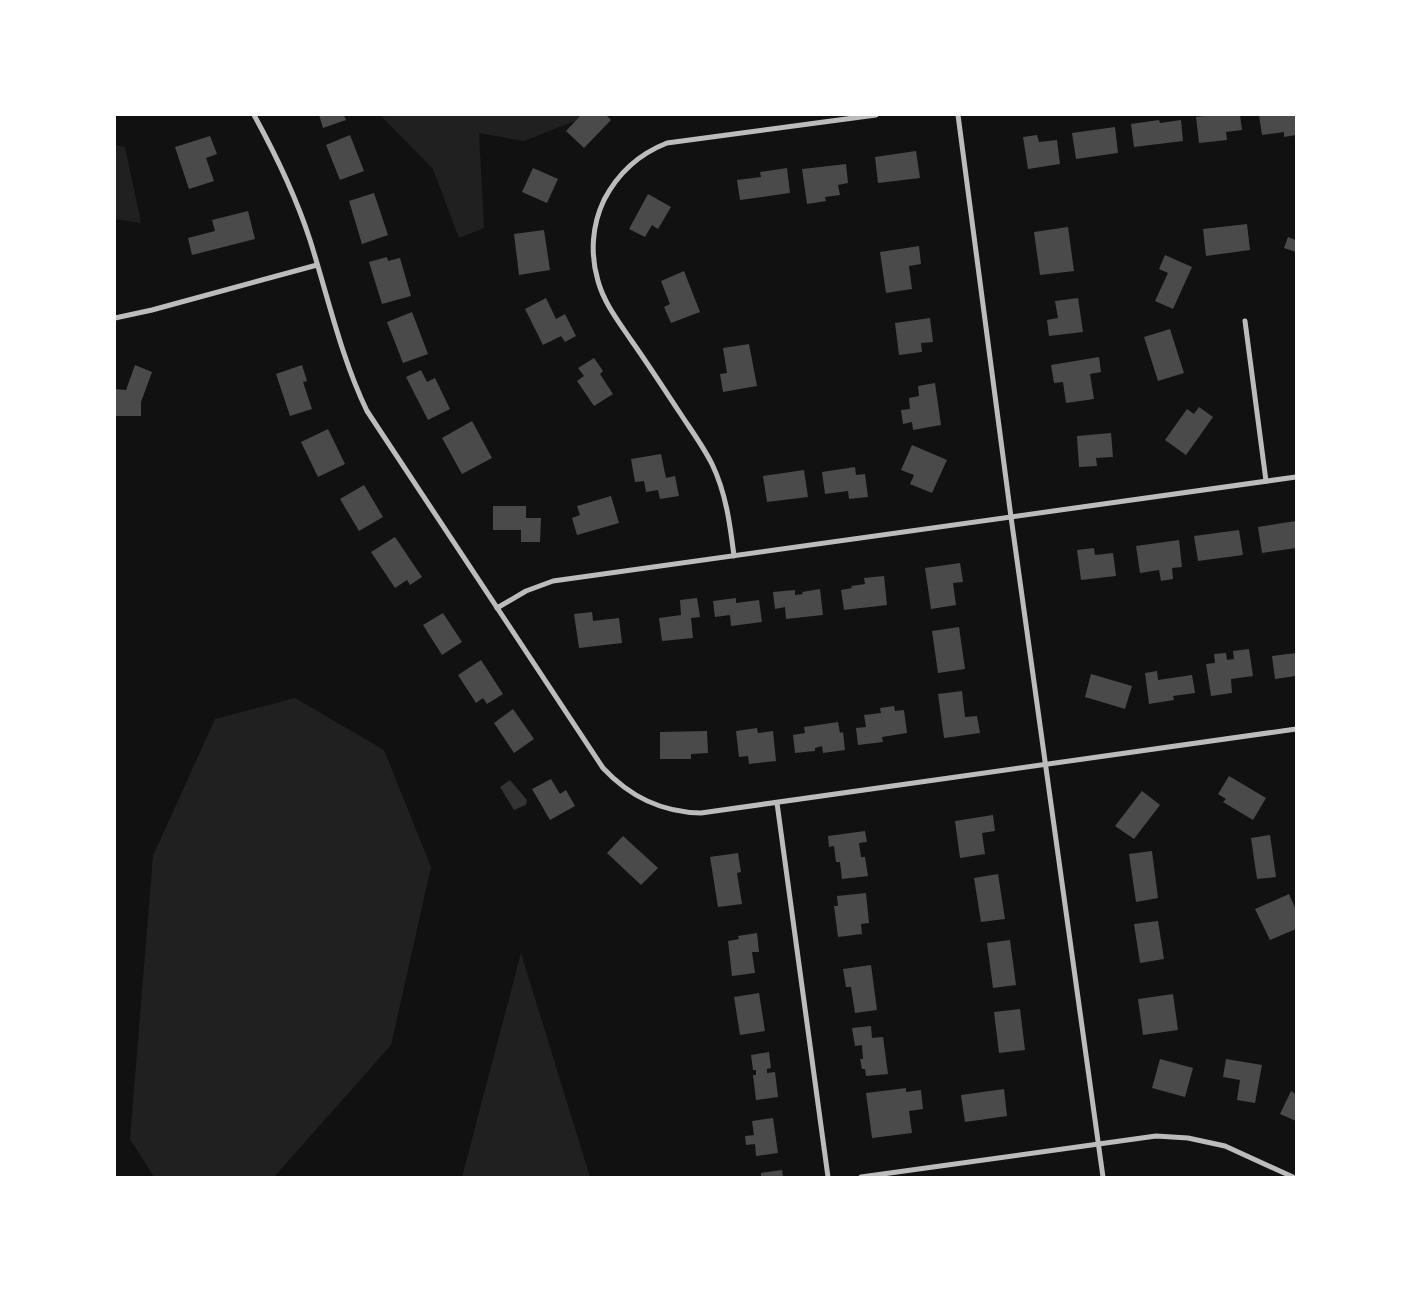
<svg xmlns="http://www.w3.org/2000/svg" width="1411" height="1292" font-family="'Archivo Narrow',sans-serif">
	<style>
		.green { fill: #202020 }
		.water { fill: #333 }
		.building { fill: #4a4a4a }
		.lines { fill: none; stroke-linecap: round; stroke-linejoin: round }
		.minor { stroke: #bcbcbc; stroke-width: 5 }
	</style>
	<rect width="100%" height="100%" fill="#111"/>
	<g class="green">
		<polygon points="380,115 590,115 524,141 479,133 484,228 459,238 433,169"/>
		<polygon points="115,145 125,147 141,223 115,219"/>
		<polygon points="295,698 384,750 431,867 391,1045 274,1177 154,1177 130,1139 153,856 215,719"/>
		<polygon points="521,953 590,1177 462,1177"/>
	</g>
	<polygon class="water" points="510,780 527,800 526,805 514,810 500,787"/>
	<g class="building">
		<polygon points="319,115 344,115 346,120 323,128"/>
		<polygon points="581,115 606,115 611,120 584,148 566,131"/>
		<polygon points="1214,115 1240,115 1242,130 1226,132 1227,140 1199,143 1196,117"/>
		<polygon points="1259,115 1296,115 1296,135 1284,137 1284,132 1262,135"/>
		<polygon points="1159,120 1160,123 1181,120 1183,141 1134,147 1131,124"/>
		<polygon points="1115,127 1118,153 1076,159 1072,133"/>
		<polygon points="350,135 364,171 340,180 326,145"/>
		<polygon points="1037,135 1039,142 1057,140 1060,164 1028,169 1023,137"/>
		<polygon points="210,136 217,154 206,158 214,181 189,189 175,147"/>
		<polygon points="916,151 920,178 878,183 875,157"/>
		<polygon points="846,164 848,183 838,185 840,195 825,197 826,201 807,204 802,169"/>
		<polygon points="533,168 558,179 547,203 522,192"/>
		<polygon points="787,168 790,193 740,200 737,180 761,177 760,172"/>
		<polygon points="374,193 388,235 362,244 349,201"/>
		<polygon points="648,194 671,207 658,229 652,225 645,237 629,229"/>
		<polygon points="248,211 255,239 192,255 188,238 215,231 212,220"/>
		<polygon points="1247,224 1250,250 1206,256 1203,229"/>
		<polygon points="1068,227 1074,271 1040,275 1034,232"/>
		<polygon points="544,230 550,270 519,275 514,234"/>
		<polygon points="1288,237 1296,240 1296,252 1284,248"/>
		<polygon points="919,246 921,264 909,266 912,289 886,293 880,252"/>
		<polygon points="1165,255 1192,267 1173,309 1155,301 1168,273 1159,269"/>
		<polygon points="387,257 388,261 400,258 411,296 382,304 369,262"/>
		<polygon points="684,271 700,312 671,323 664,307 670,304 661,281"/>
		<polygon points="546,298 556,319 565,314 576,336 565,342 561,336 543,345 525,309"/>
		<polygon points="1078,298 1083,332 1049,336 1047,320 1058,318 1055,301"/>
		<polygon points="412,312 428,354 403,363 387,322"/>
		<polygon points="930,318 933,342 921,343 922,352 899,355 895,323"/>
		<polygon points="1170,329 1184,373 1158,381 1144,337"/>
		<polygon points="749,344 757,386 723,392 720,374 727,373 723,348"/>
		<polygon points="1099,357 1101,372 1090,374 1094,399 1066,403 1063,382 1054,383 1051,365"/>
		<polygon points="594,358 603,371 600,374 613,394 594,406 577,381 584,376 578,368"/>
		<polygon points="135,365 152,372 141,402 141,416 115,416 115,389 126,390"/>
		<polygon points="302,365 307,381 303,382 312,409 290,416 276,374"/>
		<polygon points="421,370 427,382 435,378 450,409 428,420 406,377"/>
		<polygon points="935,383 941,425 913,430 912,422 903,424 901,410 910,409 909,398 919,396 918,386"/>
		<polygon points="1199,407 1213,417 1186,455 1165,440 1187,409 1194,414"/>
		<polygon points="472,421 492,458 462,474 442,438"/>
		<polygon points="328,429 345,464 318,477 301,442"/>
		<polygon points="1111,433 1113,457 1096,458 1097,466 1079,467 1077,436"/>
		<polygon points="912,445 947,460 932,493 910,484 914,475 901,470"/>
		<polygon points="661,454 666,478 675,476 679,496 660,499 658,490 646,492 644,481 635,482 631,459"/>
		<polygon points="855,467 856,475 865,474 868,497 849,499 848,491 825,494 822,472"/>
		<polygon points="804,470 808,497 767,502 763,476"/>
		<polygon points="364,485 383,517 359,531 340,499"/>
		<polygon points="611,496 619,523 577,535 572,518 580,515 577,506"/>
		<polygon points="493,506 526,506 526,518 541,518 540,542 521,542 521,530 493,530"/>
		<polygon points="1296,521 1296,548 1262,553 1258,527"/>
		<polygon points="1239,530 1243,555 1198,561 1194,536"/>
		<polygon points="395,537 422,577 410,585 407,580 395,588 371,552"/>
		<polygon points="1179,540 1182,567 1172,568 1173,579 1161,581 1159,570 1140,573 1136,546"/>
		<polygon points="1094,548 1095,555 1113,553 1116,576 1081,580 1077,550"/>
		<polygon points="960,563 963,582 953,583 956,605 931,609 925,568"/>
		<polygon points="884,576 887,605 844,610 841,590 852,588 851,586 865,584 864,578"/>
		<polygon points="820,589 823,615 786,619 785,607 775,609 773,592 795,590 795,595 803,594 802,592"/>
		<polygon points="697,598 700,617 691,618 693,638 662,641 659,618 681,615 680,600"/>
		<polygon points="736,598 736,603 759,600 762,622 731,626 730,615 715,617 713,601"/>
		<polygon points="592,612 593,621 619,618 622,643 579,648 574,614"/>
		<polygon points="443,613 462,642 442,655 423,625"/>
		<polygon points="959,627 965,669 938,673 932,631"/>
		<polygon points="1249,649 1253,676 1231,679 1232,693 1211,696 1206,664 1215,663 1214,654 1226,653 1227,660 1234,659 1233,651"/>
		<polygon points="1296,653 1296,676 1275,679 1272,656"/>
		<polygon points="481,660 503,694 487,704 483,698 476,703 458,675"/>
		<polygon points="1157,671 1158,680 1192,675 1195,693 1173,696 1174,700 1149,704 1145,673"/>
		<polygon points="1091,674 1132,686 1125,709 1085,697"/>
		<polygon points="962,691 965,717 977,716 980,733 944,738 938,694"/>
		<polygon points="894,706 895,711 904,710 907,733 882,737 883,742 858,745 856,728 866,727 864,715 881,713 880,708"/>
		<polygon points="513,709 534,739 514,753 494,723"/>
		<polygon points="838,722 840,733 843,732 845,750 823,753 822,746 815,748 815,751 795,753 793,735 805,733 804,727"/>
		<polygon points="757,728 758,733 773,731 776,761 749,764 748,756 739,757 736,731"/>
		<polygon points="707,731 708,753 691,754 691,759 660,759 660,732"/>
		<polygon points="1229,776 1266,798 1253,820 1223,802 1226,799 1218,794"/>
		<polygon points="551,779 560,794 566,790 575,806 550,820 532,789"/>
		<polygon points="1142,791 1160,805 1134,839 1115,826"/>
		<polygon points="993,815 995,831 982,833 985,854 960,858 955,821"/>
		<polygon points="865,831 867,842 859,843 861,857 865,857 868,876 842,879 840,862 836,862 834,846 829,847 828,836"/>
		<polygon points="1270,835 1276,877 1257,879 1251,838"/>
		<polygon points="623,836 658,868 641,885 607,853"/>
		<polygon points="1152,851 1158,898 1136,902 1129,854"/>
		<polygon points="738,853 741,872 737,873 742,904 718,907 710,857"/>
		<polygon points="998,874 1005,919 981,922 974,878"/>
		<polygon points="866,893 869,923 861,924 862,934 838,937 834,906 838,906 837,896"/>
		<polygon points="1289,894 1296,910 1296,929 1270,940 1255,909"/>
		<polygon points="1158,921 1164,959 1140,963 1134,924"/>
		<polygon points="757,933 759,952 752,952 755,973 732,976 728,941 739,939 738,936"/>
		<polygon points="1010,940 1016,985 993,988 987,943"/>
		<polygon points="871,965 877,1010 855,1013 851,987 846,987 843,969"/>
		<polygon points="759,993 765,1031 740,1035 734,997"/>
		<polygon points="1173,994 1178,1030 1143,1035 1138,999"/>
		<polygon points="1020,1009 1025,1050 999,1053 994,1012"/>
		<polygon points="871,1026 872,1038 883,1037 888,1074 866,1076 865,1069 862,1069 860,1059 863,1059 862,1045 855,1046 852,1028"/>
		<polygon points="769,1052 771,1068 767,1069 767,1073 775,1072 778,1097 756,1100 753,1075 756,1075 756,1070 753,1070 751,1055"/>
		<polygon points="1160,1059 1193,1068 1185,1097 1152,1088"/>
		<polygon points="1226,1059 1262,1065 1255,1103 1237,1100 1240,1080 1223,1077"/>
		<polygon points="906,1088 906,1092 921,1090 923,1109 909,1111 912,1133 872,1138 866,1093"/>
		<polygon points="1004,1089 1007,1116 965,1122 961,1095"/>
		<polygon points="1291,1091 1296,1094 1296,1121 1280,1114"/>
		<polygon points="773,1118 778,1153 756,1156 755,1144 746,1145 745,1136 754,1135 752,1121"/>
		<polygon points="782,1170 783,1177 761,1177 761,1173"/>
	</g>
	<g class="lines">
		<g class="minor">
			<path d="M254 115C276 155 296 197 310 240 328 297 341 357 367 411L603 768C630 797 661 812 701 813L1296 729"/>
			<polyline points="958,115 1011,517 1103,1177"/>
			<polyline points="115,318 152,310 317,265"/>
			<polyline points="1245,321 1266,481"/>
			<path d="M734 556C730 524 726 493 712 464 703 446 691 430 680 413 664 389 648 364 631 340 619 322 604 303 598 281 590 254 592 225 604 200 618 173 639 154 667 143L876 115"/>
			<polyline points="497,608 526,591 553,581 1296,477"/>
			<polyline points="777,803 828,1177"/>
			<polyline points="861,1177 1156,1136 1188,1138 1225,1146 1293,1177"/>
		</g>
	</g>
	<rect width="1411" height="1292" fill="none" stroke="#ffffff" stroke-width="232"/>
</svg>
